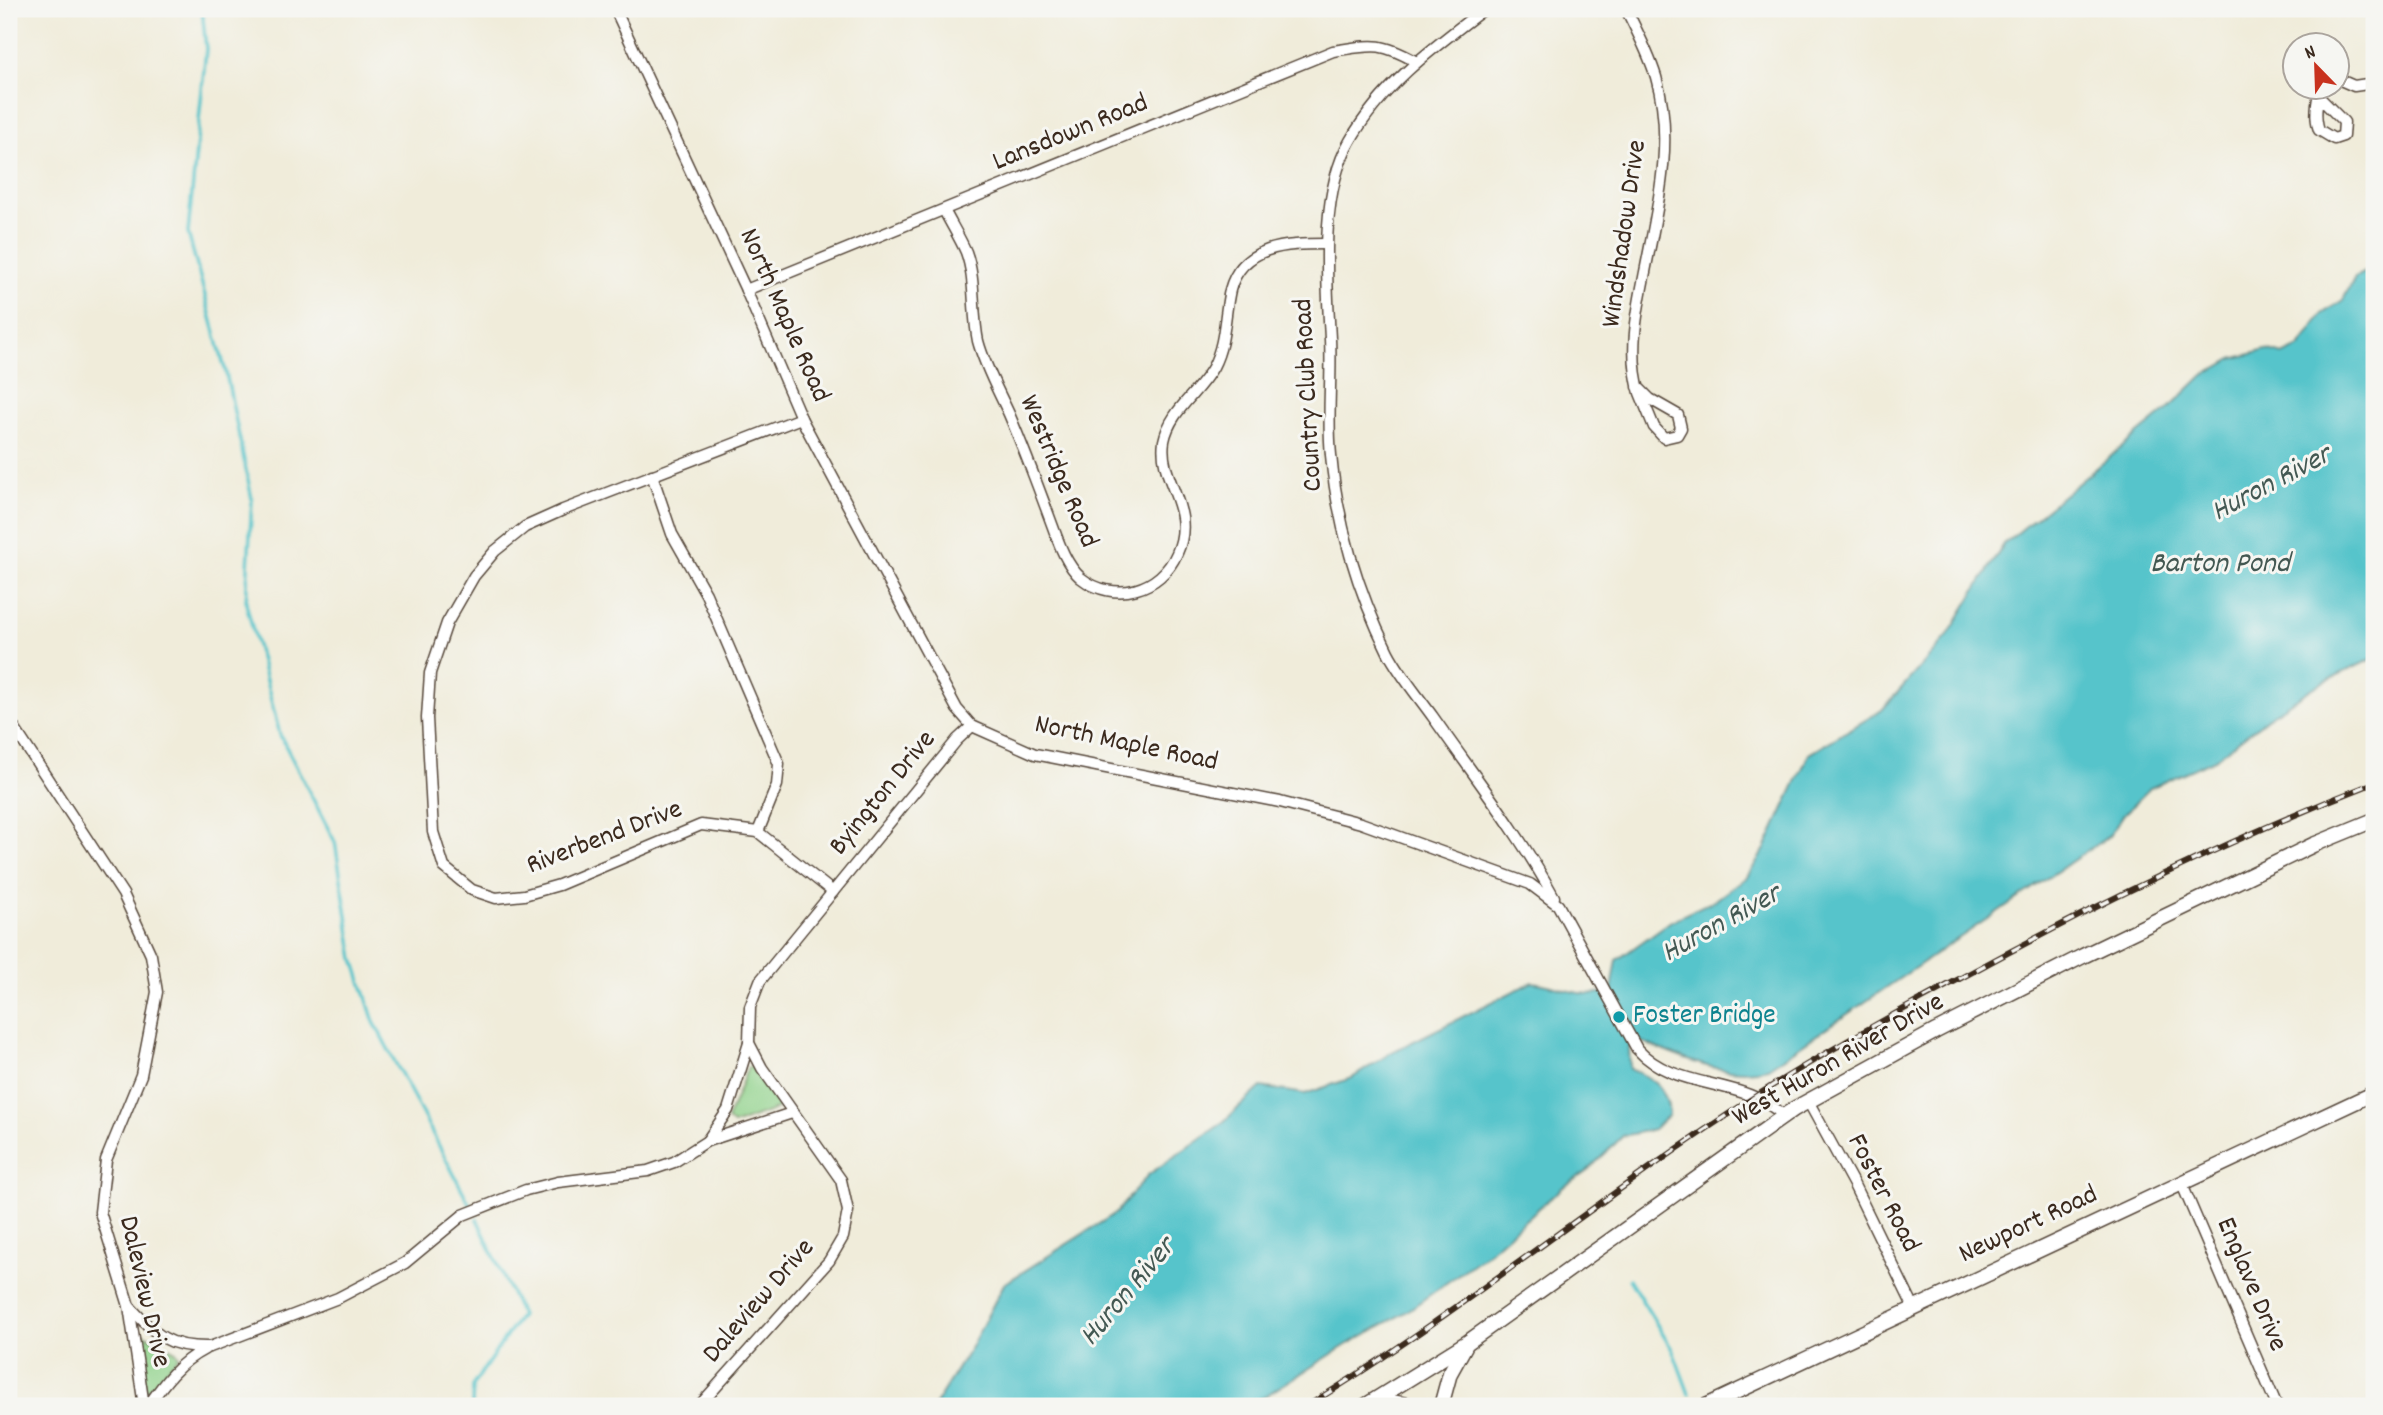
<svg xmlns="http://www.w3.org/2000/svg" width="2383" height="1415" viewBox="0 0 2383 1415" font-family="Dekko,sans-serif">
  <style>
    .green { fill: #8ed189; stroke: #647e54; stroke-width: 2 }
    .water { fill: #56c4cb; stroke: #487774; stroke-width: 2 }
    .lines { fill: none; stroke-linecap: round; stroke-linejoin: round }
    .stream { stroke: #56c4cb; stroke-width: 3.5 }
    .minor-casing { stroke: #56473a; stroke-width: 13 }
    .tertiary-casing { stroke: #56473a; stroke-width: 17 }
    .minor { stroke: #fff; stroke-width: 10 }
    .tertiary { stroke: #fff; stroke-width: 14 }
    .rail-casing { stroke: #3b2a1e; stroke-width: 6 }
    .rail { stroke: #f6f6f2; stroke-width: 3.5; stroke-dasharray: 10; stroke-linecap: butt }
    .culture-dot { fill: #0f9aa8; stroke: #f6f6f2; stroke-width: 2.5 }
    .labels { text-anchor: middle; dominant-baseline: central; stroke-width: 6; stroke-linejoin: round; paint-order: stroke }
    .street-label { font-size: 28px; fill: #3b2a1e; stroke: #f6f6f2 }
    .culture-label { font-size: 28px; fill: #0d838f; stroke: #f6f6f2; text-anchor: start }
    .water-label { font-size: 30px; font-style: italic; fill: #435852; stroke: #f6f6f2 }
  </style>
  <rect width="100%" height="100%" fill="#f6f6f2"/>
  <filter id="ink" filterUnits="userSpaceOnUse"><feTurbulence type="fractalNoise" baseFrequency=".0143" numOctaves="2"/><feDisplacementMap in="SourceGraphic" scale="14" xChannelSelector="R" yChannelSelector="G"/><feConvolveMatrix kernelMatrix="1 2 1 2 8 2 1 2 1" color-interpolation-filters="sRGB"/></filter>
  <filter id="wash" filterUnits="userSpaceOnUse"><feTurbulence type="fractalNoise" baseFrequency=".00686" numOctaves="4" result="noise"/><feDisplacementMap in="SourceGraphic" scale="28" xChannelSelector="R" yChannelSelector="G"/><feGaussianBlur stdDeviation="1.57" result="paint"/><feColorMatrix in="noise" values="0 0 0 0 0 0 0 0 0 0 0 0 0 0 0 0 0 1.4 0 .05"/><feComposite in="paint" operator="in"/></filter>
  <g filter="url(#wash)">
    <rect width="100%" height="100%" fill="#f0ecda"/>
    <g class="green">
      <path d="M748,1067H753L779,1108L733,1125L727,1120Z"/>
      <path d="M142,1333L176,1351L179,1356L146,1393L139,1336Z"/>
    </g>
    <path class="water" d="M2374,267V658L2321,683L2271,715L2215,759L2150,788L2124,814L2109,836L1768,1068C1724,1079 1679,1057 1640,1041L1629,1047L1630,1069C1655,1079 1667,1087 1669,1115L1654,1129L1623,1136L1586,1172L1562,1188L1485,1255L1406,1312L1348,1344L1249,1406H934L971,1347L1004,1284L1116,1213L1148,1175L1221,1124L1261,1087L1305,1094L1352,1078L1392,1052L1532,982C1559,985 1585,1002 1612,989L1617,960L1671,921L1717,899L1747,877L1765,849L1809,754L1882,710L1947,637L2004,544L2166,411L2201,377L2232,359L2266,350L2283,355L2300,347L2322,314L2343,300L2355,277Z"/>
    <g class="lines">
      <g class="stream">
        <path d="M202,9L206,49L188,233L226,373L252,499L246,603L280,735L335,842L354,959L374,1022L469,1203"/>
        <path d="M1629,1279L1673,1351L1689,1394"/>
        <path d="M472,1406L473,1385L521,1315L477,1219"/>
      </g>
    </g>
  </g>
  <g filter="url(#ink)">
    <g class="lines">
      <g class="minor-casing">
        <g id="minor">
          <path d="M615,9L746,290L801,418L957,709L972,726L1035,754L1280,802L1361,823L1530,884L1558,905L1637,1049C1676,1092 1742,1076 1784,1116"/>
          <path d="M1484,9C1434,47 1382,85 1350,141C1319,194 1327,280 1330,339C1332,377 1327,417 1331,455C1337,522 1358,592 1388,652C1400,675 1418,696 1433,717C1475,777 1519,833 1554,897"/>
          <path d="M1626,9C1637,31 1649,54 1656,77C1675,141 1657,209 1645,272C1637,312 1628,353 1640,393L1654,427L1664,438L1677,435L1681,428L1678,415L1650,399L1638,387"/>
          <path d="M2338,79L2354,86L2374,83"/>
          <path d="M2318,96L2344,122L2343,136L2334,139L2319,130C2314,116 2317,102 2320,88"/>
          <path d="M944,210C951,224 960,238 966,252C976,279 972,313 978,341C985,367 998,390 1009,414C1025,451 1039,489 1053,527C1059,544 1067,566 1081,578C1114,604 1161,591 1177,553C1197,508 1158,481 1164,441C1170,410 1199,393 1213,367C1226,342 1224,316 1230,290C1242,245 1287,244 1325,244"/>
          <path d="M746,290L1333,51C1373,45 1379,41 1415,61"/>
          <path d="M801,418L563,510L525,527L495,551L474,576L447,623L430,673L427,718L433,832L444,867L472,890L496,898L524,895L559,885L701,825L758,832L833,892"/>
          <path d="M652,475L672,534L706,594L779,764L777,785L758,832"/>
          <path d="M9,720L123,894L151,955L157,992L141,1075L106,1160L100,1212L129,1306L144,1406"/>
          <path d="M1808,1101L1854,1185L1914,1308"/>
          <path d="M707,1141L728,1110L749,1043"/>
          <path d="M2181,1182L2277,1406"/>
          <path d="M129,1306C156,1335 168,1348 210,1347L338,1298L405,1263L463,1215L526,1190L558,1182L648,1171L674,1162L707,1141L792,1113"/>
          <path d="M148,1406C164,1383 178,1363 205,1349"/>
          <path d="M699,1406L829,1261L843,1237L848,1211L841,1180L762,1068L749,1043L750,1007L760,981L957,740L972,726"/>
        </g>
      </g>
      <g class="tertiary-casing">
        <g id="tertiary">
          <path d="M1373,1405L1391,1402L1413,1406"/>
          <path d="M1365,1406L1468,1342L1794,1109L1936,1031L2083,956L2313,845L2374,820"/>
          <path d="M1441,1406L1450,1373L1465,1346"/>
          <path d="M1706,1406L2374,1093"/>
        </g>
      </g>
      <use href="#minor" class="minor"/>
      <use href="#tertiary" class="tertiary"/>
      <g class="rail-casing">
        <path id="rail" d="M1307,1406C1461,1312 1601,1196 1753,1098C1824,1052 1899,1011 1974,971C2103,901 2237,836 2374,783"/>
      </g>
      <use href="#rail" class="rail"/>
    </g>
  </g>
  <circle class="culture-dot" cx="1619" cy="1017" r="7"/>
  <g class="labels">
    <g class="street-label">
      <text transform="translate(1071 134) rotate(-22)">Lansdown Road</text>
      <text transform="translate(1626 234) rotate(-82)">Windshadow Drive</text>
      <text transform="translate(783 316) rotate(66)">North Maple Road</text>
      <text transform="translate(1310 395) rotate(-93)">Country Club Road</text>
      <text transform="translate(1057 472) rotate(67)">Westridge Road</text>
      <text transform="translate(1126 745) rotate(12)">North Maple Road</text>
      <text transform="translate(884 794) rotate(-51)">Byington Drive</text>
      <text transform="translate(605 839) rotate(-21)">Riverbend Drive</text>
      <text transform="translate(1839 1061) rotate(-30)">West Huron River Drive</text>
      <text transform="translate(1882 1194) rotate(63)">Foster Road</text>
      <text transform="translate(2029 1226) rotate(-25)">Newport Road</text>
      <text transform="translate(2250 1285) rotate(67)">Englave Drive</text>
      <text transform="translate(143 1292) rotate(77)">Daleview Drive</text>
      <text transform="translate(760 1302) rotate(-49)">Daleview Drive</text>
    </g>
    <g class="culture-label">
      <text x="1633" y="1017">Foster Bridge</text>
    </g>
    <g class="water-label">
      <text transform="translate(2272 485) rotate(-28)">Huron River</text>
      <text x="2220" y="565">Barton Pond</text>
      <text transform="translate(1722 925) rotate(-29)">Huron River</text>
      <text transform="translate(1129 1293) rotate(-50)">Huron River</text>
    </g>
  </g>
  <rect width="2383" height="1415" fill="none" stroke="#f6f6f2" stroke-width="35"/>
  <g transform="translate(2316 66) rotate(337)"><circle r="33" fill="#f6f6f2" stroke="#aba49d" stroke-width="2"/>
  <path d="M0-5L12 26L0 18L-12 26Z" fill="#c8321e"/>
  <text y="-10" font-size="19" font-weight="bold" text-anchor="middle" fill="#3b2a1e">N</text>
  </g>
</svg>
